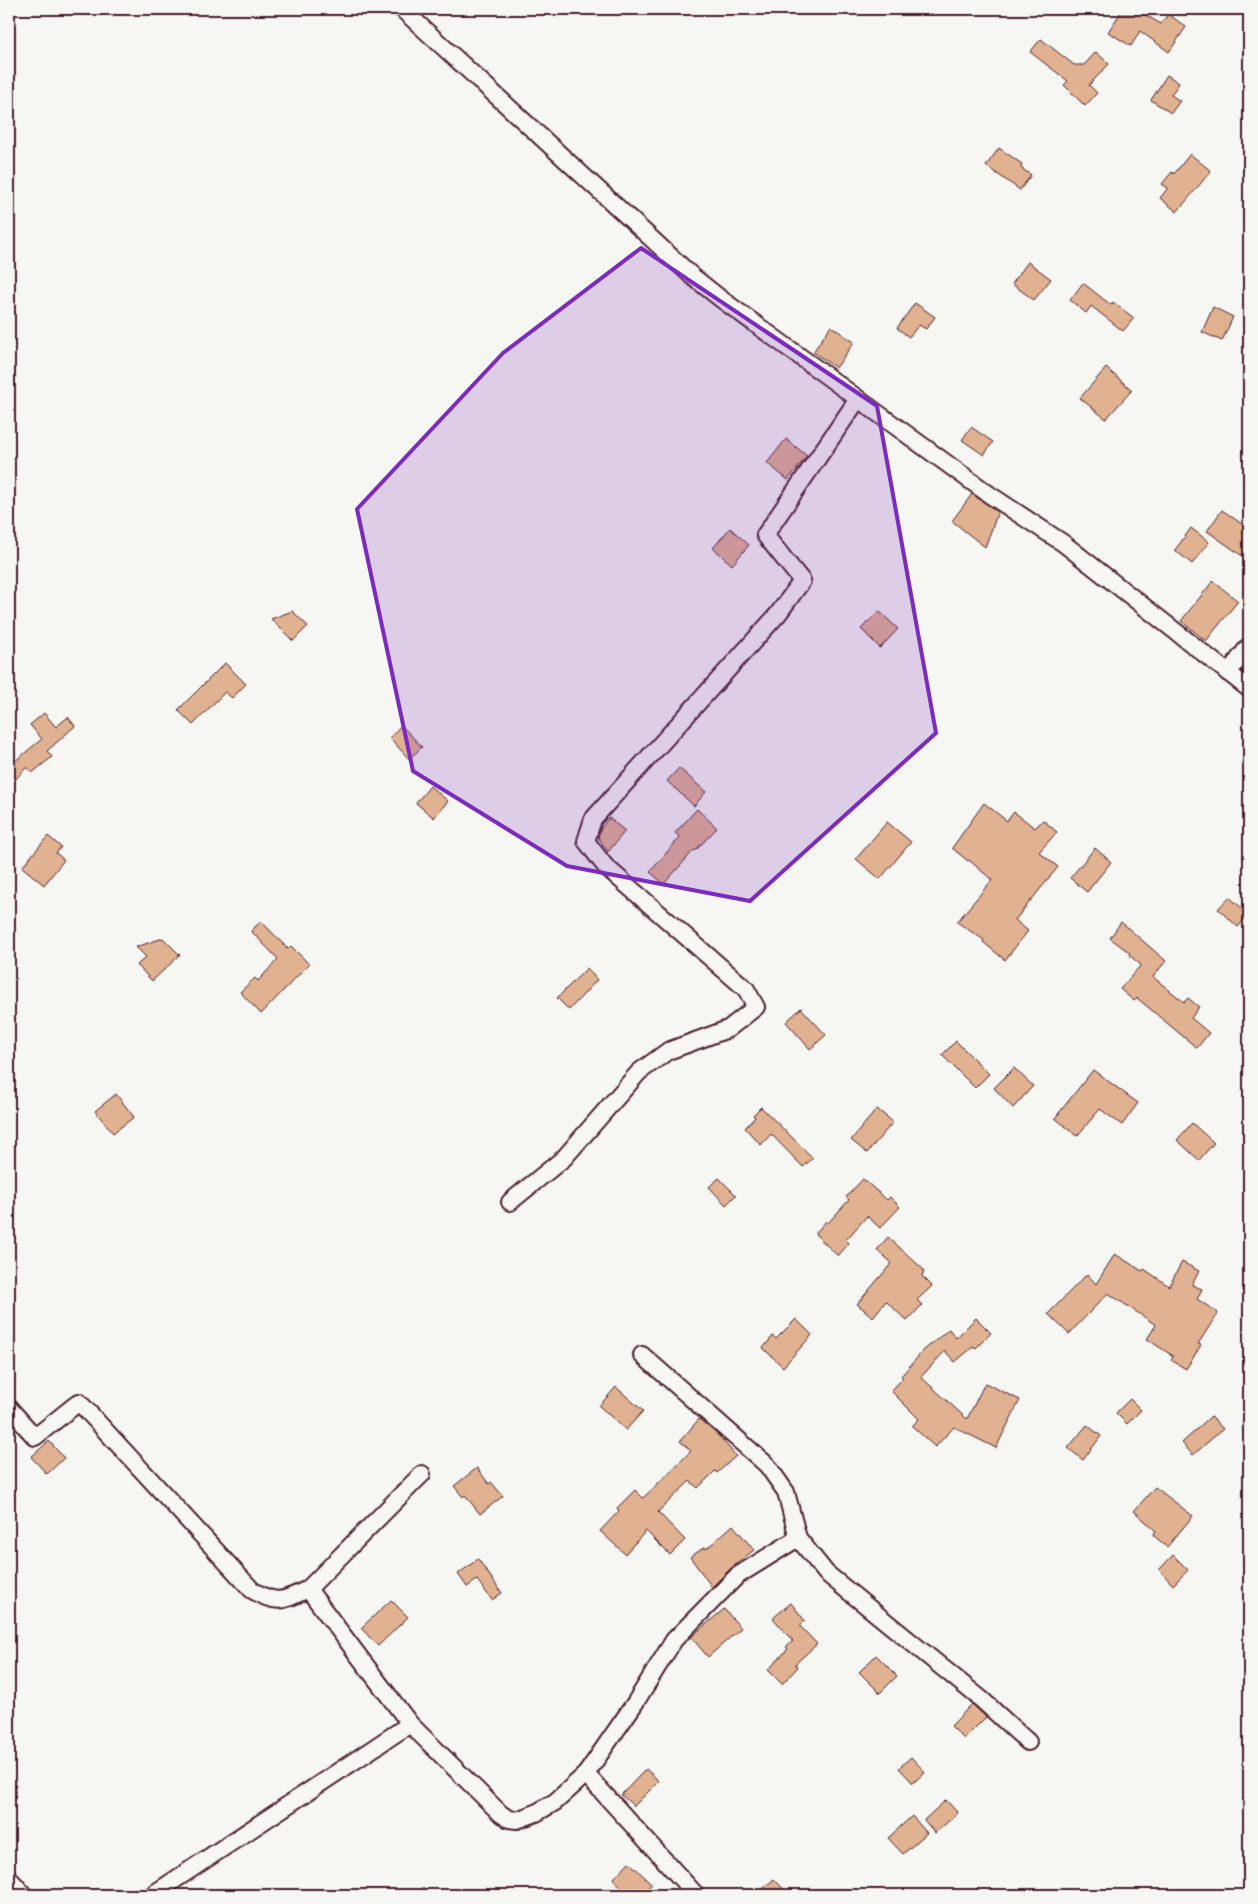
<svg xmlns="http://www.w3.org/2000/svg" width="1258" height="1904" viewBox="0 0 1258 1904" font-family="'Shantell Sans',sans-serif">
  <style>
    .building { fill: #e0b291; stroke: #4a1f2b }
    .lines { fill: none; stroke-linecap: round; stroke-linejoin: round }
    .street-casing { stroke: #4a1f2b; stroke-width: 20 }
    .street { stroke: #f6f6f2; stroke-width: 16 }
    .marked { fill: #7b2cbf; fill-opacity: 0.2; stroke: #7b2cbf; stroke-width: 4; stroke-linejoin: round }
  </style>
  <rect width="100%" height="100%" fill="#f6f6f2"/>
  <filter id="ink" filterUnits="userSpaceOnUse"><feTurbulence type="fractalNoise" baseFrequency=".02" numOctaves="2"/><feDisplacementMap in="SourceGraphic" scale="10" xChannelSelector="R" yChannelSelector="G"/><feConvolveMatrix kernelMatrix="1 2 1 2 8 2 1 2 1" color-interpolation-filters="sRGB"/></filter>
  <g filter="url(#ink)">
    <g class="building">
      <path d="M1123,9H1135L1161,24L1168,14L1186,27L1169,52L1140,31L1131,46L1108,32Z"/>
      <path d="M1041,39L1074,65H1084L1096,52L1109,64L1089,85L1097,93L1085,106L1064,85L1068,81L1030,52Z"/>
      <path d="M1167,75L1179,83L1171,95L1180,101L1171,113L1151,100Z"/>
      <path d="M999,148L1022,164L1021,168L1031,175L1020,190L986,166Z"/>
      <path d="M1190,154L1211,171L1177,212L1160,198L1168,188L1162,184L1172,172L1174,174Z"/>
      <path d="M1028,262L1051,279L1034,300L1012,284Z"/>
      <path d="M1083,283L1111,305L1113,302L1134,318L1123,331L1091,306L1086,313L1070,300Z"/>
      <path d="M915,303L935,317L926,329L919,325L909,337L897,328Z"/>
      <path d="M1213,307L1233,317L1222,341L1202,332Z"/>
      <path d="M831,326L854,342L836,368L813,352Z"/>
      <path d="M1106,368L1132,390L1106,419L1080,398Z"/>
      <path d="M971,427L993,442L984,455L962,440Z"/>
      <path d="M786,439L807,456L788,480L767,463Z"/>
      <path d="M972,494L998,512L985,547L952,521Z"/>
      <path d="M1222,510L1249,529V550L1244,557L1207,531Z"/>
      <path d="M730,528L749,545L732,565L713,548Z"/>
      <path d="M1191,528L1209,542L1192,564L1175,550Z"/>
      <path d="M1213,581L1238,601L1206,641L1181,621Z"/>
      <path d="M292,611L308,626L293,641L271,619Z"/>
      <path d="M879,611L898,629L880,648L861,629Z"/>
      <path d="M225,663L246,684L232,698L225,692L193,725L178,710Z"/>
      <path d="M44,713L56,727L68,717L75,726L47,751L52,757L32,773L27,767L9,786V766L42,739L30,725Z"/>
      <path d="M401,725L422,747L409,759L390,738Z"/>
      <path d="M679,768L706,792L694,806L667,781Z"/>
      <path d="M430,786L448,801L434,818L416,803Z"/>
      <path d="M984,803L1007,821L1014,812L1035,828L1043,820L1057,832L1039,852L1058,867L1015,920L1028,931L1005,960L983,942L984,940L957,922L992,880L969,860L968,861L952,848Z"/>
      <path d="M697,809L717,828L695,851L694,850L664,884L650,872L680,837L675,833Z"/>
      <path d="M609,818L625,831L608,852L598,837L601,828Z"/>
      <path d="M887,822L911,842L880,879L856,859Z"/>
      <path d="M48,836L61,847L56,853L64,860L44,885L22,867Z"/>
      <path d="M1095,848L1111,862L1087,892L1070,878Z"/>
      <path d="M1229,897L1249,914L1238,927L1218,909Z"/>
      <path d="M261,921L288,949L291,946L309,964L261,1014L240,992L255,978L258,981L278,959L251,931Z"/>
      <path d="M1121,922L1166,961L1153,977L1184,1002L1188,998L1199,1007L1191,1018L1209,1033L1197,1048L1137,998L1134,1001L1120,989L1141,965L1129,955L1130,953L1110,938Z"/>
      <path d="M163,938L180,955L152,981L137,965L146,957L136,947Z"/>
      <path d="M587,968L597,980L569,1010L557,998Z"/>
      <path d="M801,1008L826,1035L810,1049L786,1022Z"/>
      <path d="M956,1041L989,1074L975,1088L942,1055Z"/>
      <path d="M1014,1068L1033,1086L1013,1108L994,1088Z"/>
      <path d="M1093,1070L1138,1103L1122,1125L1100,1109L1077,1136L1055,1118Z"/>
      <path d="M116,1094L134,1117L113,1133L95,1111Z"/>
      <path d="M761,1107L813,1158L803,1167L771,1134L761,1145L745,1128L755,1117L753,1115Z"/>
      <path d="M877,1109L893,1122L867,1153L851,1140Z"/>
      <path d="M1192,1123L1214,1143L1199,1160L1177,1140Z"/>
      <path d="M719,1178L736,1195L726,1205L709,1187Z"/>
      <path d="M863,1179L887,1200L890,1197L900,1207L880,1228L867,1216L846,1240L849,1243L838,1256L815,1234L826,1221L828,1223L849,1200L846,1197Z"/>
      <path d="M888,1237L924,1270L922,1276L932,1286L917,1300L922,1305L907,1321L886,1301L873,1317L857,1304L892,1263L877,1250Z"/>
      <path d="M1115,1254L1142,1271L1144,1269L1169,1286L1182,1262L1199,1271L1192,1285L1202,1289L1197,1299L1218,1313L1198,1344L1201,1345L1186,1369L1171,1360L1173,1356L1147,1339L1156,1325L1108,1293L1069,1334L1048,1314L1087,1274L1096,1284Z"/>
      <path d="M976,1318L991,1333L975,1349L973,1347L955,1362L945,1351L921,1377L967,1419L985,1383L1020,1400L996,1448L954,1427L935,1447L912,1426L919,1419L891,1391L903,1378L901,1376L923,1351L949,1329L956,1338Z"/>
      <path d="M796,1319L812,1335L783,1367L763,1348L773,1336L776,1339Z"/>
      <path d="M616,1387L643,1411L626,1430L599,1406Z"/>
      <path d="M1130,1399L1141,1410L1127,1424L1116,1413Z"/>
      <path d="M1211,1416L1223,1429L1193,1455L1182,1443Z"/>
      <path d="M699,1419L718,1435L736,1456L717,1473L715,1471L698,1488L690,1481L658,1512L685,1540L670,1555L646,1531L625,1554L600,1531L619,1511L617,1508L635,1490L643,1498L691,1451L680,1441Z"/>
      <path d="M1087,1425L1101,1436L1083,1460L1068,1448Z"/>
      <path d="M49,1441L64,1458L47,1474L31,1457Z"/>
      <path d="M477,1468L489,1484L491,1482L503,1496L480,1514L465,1495L463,1497L454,1486Z"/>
      <path d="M1155,1487L1193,1516L1167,1547L1153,1535L1156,1531L1134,1511Z"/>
      <path d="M733,1525L754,1550L730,1569L712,1587L690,1557L705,1547L706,1549Z"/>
      <path d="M1173,1555L1188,1570L1173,1585L1159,1570Z"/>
      <path d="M478,1559L502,1593L492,1600L477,1580L467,1587L458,1574Z"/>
      <path d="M391,1600L408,1617L378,1646L361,1628Z"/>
      <path d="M791,1603L805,1621L800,1626L817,1644L795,1664L798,1667L782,1684L768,1670L788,1649L786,1647L793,1641L773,1618Z"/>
      <path d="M724,1609L741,1628L708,1657L691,1637Z"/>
      <path d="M876,1655L897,1676L880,1693L859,1672Z"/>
      <path d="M972,1704L986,1717L964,1739L951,1726Z"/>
      <path d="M911,1757L925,1772L913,1783L899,1768Z"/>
      <path d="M646,1769L659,1781L634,1806L621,1795Z"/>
      <path d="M946,1800L958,1813L935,1833L924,1820Z"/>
      <path d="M912,1816L927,1833L903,1854L888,1838Z"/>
      <path d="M629,1862L652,1884L641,1895H630L613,1879Z"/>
      <path d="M774,1879L789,1895H756Z"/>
    </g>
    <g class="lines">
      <g class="street-casing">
        <g id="street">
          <path d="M402,9L692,276L721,299L990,495L1063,543L1249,689"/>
          <path d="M1228,673L1249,646"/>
          <path d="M510,1202L564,1158L639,1072L668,1051L728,1029L756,1007L746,989L605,866L586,841L593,819L778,614L802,581L765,535L858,399"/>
          <path d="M642,1355L767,1465L786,1492L798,1538L826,1573L981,1699L1028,1742"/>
          <path d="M9,1408L35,1437L79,1402L252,1590C277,1605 283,1601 308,1589L422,1474"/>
          <path d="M308,1589L410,1724L501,1814L509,1819L517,1820L536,1813L555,1802L586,1774L635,1703L674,1640L737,1576L798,1538"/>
          <path d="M586,1774L696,1895"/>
          <path d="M9,1878L24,1895"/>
          <path d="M152,1895L410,1724"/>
        </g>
      </g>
      <use href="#street" class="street"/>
    </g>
  </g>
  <path class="marked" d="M641,248L877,406L936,733L750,901L567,866L413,771L357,509L503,353Z"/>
  <rect width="1258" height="1904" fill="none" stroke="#f6f6f2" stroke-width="30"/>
  <rect x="15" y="15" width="1228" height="1874" fill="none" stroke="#4a1f2b" stroke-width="2" filter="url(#ink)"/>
</svg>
